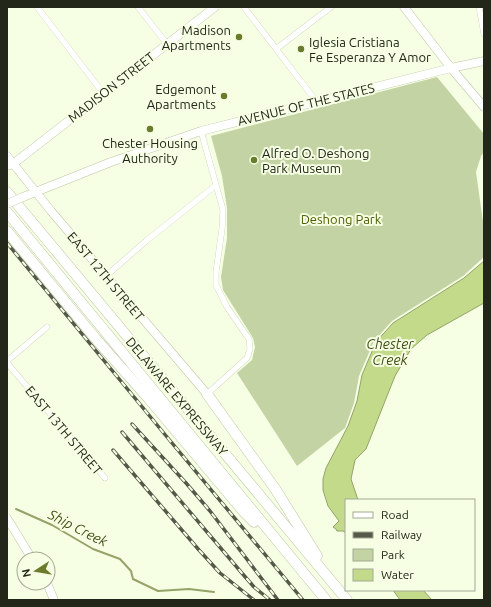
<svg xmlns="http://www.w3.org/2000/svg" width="491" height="607" viewBox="0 0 491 607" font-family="Ubuntu,sans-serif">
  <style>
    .green { fill: #c4d3a4 }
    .water { fill: #c4da8b; stroke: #94a469 }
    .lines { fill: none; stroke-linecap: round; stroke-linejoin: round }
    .stream { stroke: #94a469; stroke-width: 2 }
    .street-casing { stroke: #bdc7a6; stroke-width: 6 }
    .secondary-casing { stroke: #bdc7a6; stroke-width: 9 }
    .primary-casing { stroke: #bdc7a6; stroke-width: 9 }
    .highway-casing { stroke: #bdc7a6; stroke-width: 11 }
    .street { stroke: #fff; stroke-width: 5.5 }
    .secondary { stroke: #fff; stroke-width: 8 }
    .primary { stroke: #fff; stroke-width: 8 }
    .highway { stroke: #fff; stroke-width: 10 }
    .rail-casing { stroke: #545949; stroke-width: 3.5 }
    .rail { stroke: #f6ffe3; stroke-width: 2; stroke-dasharray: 6; stroke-linecap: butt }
    .primary-bridge-casing { stroke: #bdc7a6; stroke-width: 9; stroke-linecap: butt }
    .primary-bridge { stroke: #fff; stroke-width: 8 }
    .poi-dot { fill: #687c2c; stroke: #f6ffe3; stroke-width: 1.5 }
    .labels { text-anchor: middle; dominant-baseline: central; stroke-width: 4; stroke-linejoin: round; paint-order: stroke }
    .poi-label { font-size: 13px; fill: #23271a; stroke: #f6ffe3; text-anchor: end }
    .street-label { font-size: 13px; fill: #23271a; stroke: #f6ffe3 }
    .park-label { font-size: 13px; fill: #4e6005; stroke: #f6ffe3 }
    .water-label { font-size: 14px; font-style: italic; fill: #445119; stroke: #f6ffe3 }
  </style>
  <rect width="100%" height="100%" fill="#f6ffe3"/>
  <path class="green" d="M437,77L484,134V152L481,156L476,172L484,229V257L463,276L392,321L374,341L359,376L354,403L345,428L297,466L237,373L252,360L255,347L253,338L223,290L221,277L227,238V208L222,176L211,136Z"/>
  <g class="water">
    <path d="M484,261V303L427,335L411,349L395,376L366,449L355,460L351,479L358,500H346V533L343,531H337L336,529L333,527L339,521L328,506L323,490V479L326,468L348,426L357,401L362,375L376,342L393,323L464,278Z"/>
    <path d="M393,590H423L432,600H400Z"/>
  </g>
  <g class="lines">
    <path class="stream" d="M16,509L52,525L93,549L120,559L131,571L133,579L158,591L189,589L214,592"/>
    <g class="street-casing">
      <g id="street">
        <path d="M37,7L103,93"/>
        <path d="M138,7L167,44"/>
        <path d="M244,7L316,101"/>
        <path d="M479,7L484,34"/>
        <path d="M276,49L331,7"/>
        <path d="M201,131L223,210L222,229L216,272V285L227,307L249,339L250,349L247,358L207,394"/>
        <path d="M106,276L146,241L215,186"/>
        <path d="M7,361L47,327"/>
        <path d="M7,363L105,478"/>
      </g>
    </g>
    <g class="secondary-casing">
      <g id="secondary">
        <path d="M451,68L484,61"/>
        <path d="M7,156L51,211L207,394"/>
        <path d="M7,166L13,164L215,7"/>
        <path d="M7,518L32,559"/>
        <path d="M47,583L54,600"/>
      </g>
    </g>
    <g class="primary-casing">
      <g id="primary">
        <path d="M404,7L451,68L484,107"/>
        <path d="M23,197L111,162L201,131L451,68"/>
      </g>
    </g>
    <g class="highway-casing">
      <g id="highway">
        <path d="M7,192L347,600"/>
        <path d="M7,212L326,600"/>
        <path d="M7,231L96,339L149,399L244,512L254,522"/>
        <path d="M207,394L276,490L317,556"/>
      </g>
    </g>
    <use href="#street" class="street"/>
    <use href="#secondary" class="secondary"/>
    <use href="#primary" class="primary"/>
    <use href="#highway" class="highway"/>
    <g class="rail-casing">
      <g id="rail">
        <path d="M7,243L167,437L303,600"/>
        <path d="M132,424L186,483L210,511L278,600"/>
        <path d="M122,432L241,572L254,587L270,600"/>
        <path d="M113,450L199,550L220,573L254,600"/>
      </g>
    </g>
    <use href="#rail" class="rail"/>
    <g class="primary-bridge-casing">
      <path id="primary-bridge" d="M7,204L23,197"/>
    </g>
    <use href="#primary-bridge" class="primary-bridge"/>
  </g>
  <g class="poi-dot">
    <circle cx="239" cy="37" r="4"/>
    <circle cx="301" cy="49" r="4"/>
    <circle cx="224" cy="96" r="4"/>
    <circle cx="150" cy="129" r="4"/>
    <circle cx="254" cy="160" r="4"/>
  </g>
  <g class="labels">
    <g class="poi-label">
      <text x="231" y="30">Madison<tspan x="231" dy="15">Apartments</tspan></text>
      <text x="309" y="42" text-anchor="start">Iglesia Cristiana<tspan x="309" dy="15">Fe Esperanza Y Amor</tspan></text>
      <text x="216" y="89">Edgemont<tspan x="216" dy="15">Apartments</tspan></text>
      <text x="150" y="143" text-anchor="middle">Chester Housing<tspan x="150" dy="15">Authority</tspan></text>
      <text x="262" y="153" text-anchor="start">Alfred O. Deshong<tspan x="262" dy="15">Park Museum</tspan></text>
    </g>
    <g class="street-label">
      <text transform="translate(111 87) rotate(-38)">MADISON STREET</text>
      <text transform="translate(306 104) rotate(-14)">AVENUE OF THE STATES</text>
      <text transform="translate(106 276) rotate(50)">EAST 12TH STREET</text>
      <text transform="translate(177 396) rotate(50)">DELAWARE EXPRESSWAY</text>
      <text transform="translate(64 430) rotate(50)">EAST 13TH STREET</text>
    </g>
    <g class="park-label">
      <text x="341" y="219">Deshong Park</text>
    </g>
    <g class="water-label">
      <text x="390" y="344">Chester<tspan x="390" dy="16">Creek</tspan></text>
      <text transform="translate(78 528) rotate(27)">Ship Creek</text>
    </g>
  </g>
  <rect width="491" height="607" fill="none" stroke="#23271a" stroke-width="16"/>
  <rect x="345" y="499" width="130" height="92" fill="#f6ffe3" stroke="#a2a993"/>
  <rect x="353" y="512" width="20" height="6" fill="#ffffff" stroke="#a2a993"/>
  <text x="381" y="519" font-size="12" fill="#23271a">Road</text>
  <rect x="353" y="532" width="20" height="6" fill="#545949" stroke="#a2a993"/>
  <text x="381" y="539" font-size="12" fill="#23271a">Railway</text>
  <rect x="353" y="549" width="20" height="12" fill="#c4d3a4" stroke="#a2a993"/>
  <text x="381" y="559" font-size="12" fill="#23271a">Park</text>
  <rect x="353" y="569" width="20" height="12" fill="#c4da8b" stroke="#a2a993"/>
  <text x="381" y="579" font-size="12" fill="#23271a">Water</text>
  <g transform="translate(36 571) rotate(258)"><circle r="19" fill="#f6ffe3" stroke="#a2a993"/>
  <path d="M0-3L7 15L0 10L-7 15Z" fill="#687c2c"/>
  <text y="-6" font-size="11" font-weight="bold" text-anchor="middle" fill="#23271a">N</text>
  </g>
</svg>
